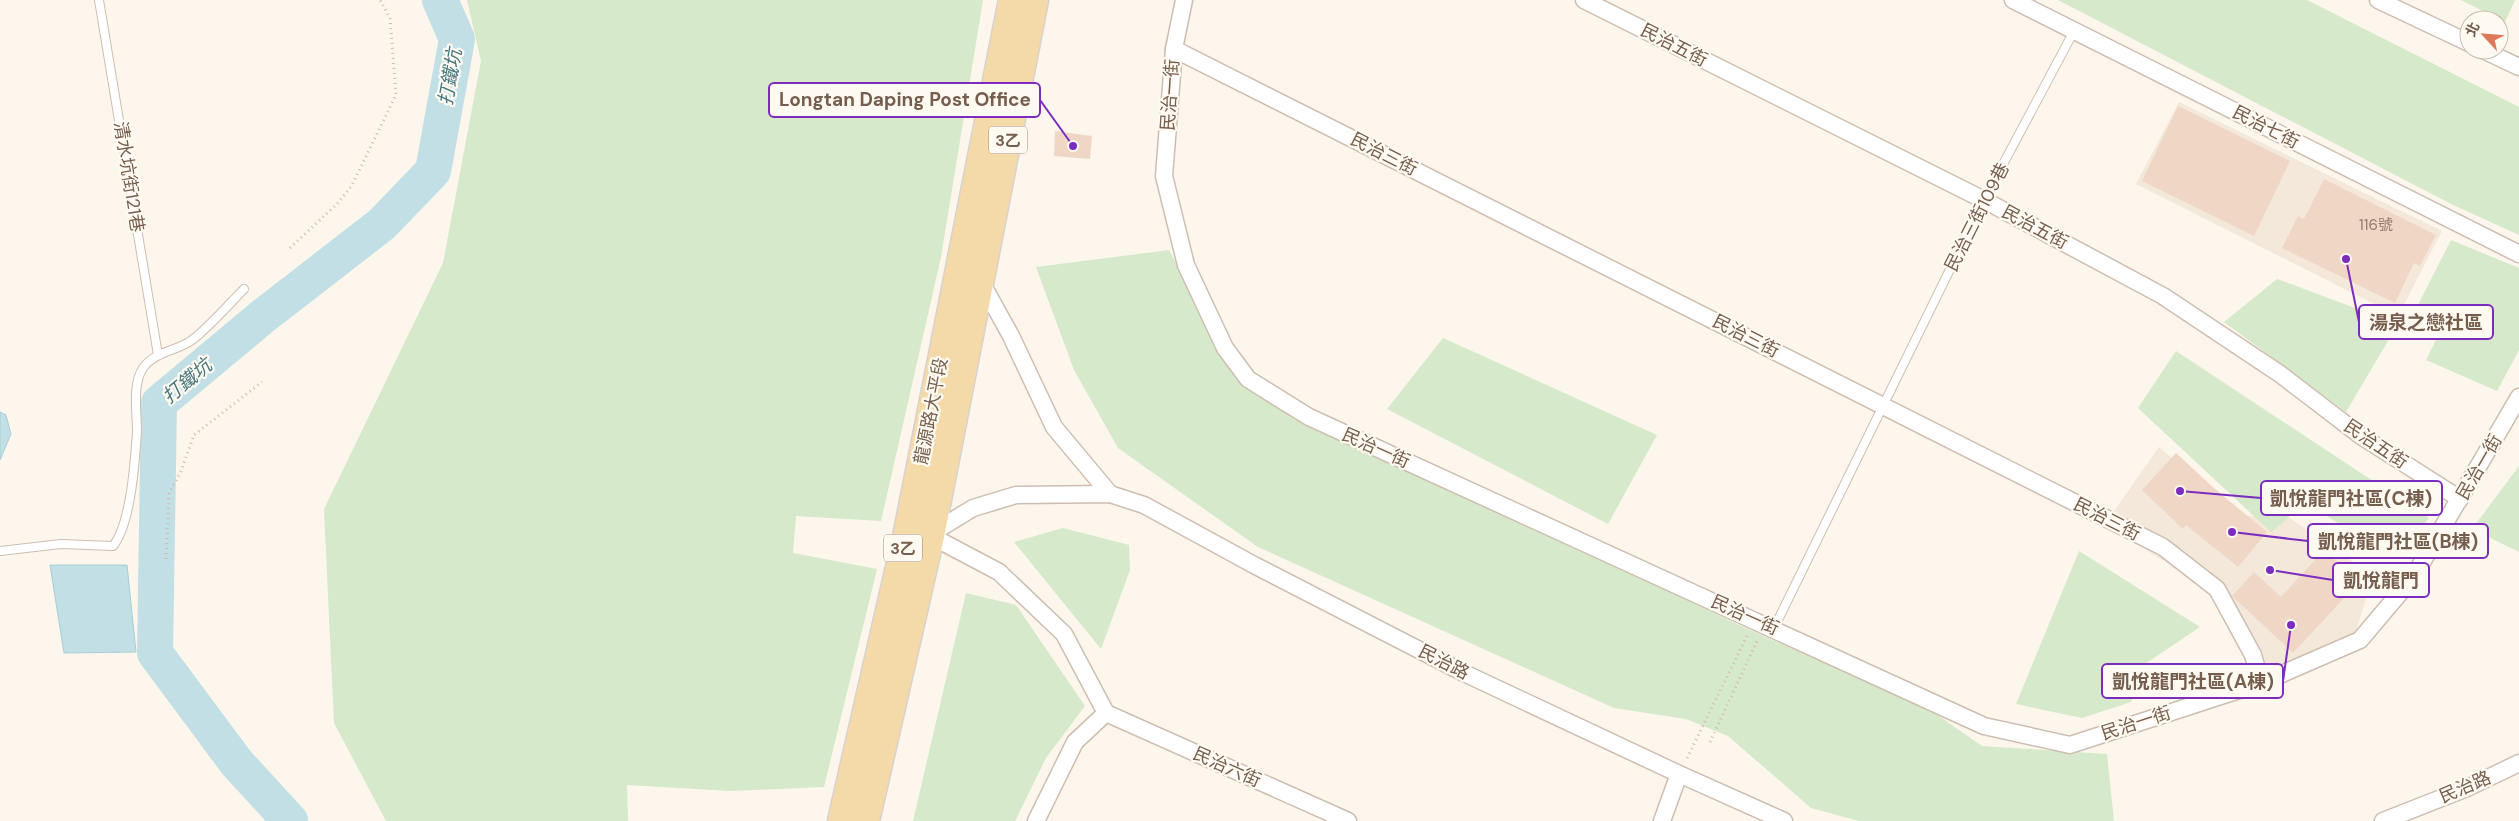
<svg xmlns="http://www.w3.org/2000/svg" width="2519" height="821" viewBox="0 0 2519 821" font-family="'DM Sans','Noto Sans TC',sans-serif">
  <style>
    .residential { fill: #f3e8da }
    .green { fill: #d6e9ca }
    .water { fill: #c1dfe5; stroke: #a7ced6 }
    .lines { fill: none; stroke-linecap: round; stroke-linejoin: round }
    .river { stroke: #c1dfe5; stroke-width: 36 }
    .building { fill: #f0d7c5 }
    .service-casing { stroke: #cebeb1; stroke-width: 10 }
    .minor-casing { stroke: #cebeb1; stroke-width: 19 }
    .primary-casing { stroke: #d9d2ce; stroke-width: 29 }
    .path { stroke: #d5baa7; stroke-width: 3; stroke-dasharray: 1 4; stroke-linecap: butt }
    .service { stroke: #fff; stroke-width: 8 }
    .minor { stroke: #fff; stroke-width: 16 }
    .primary { stroke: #f5daa9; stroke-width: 26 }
    .labels { text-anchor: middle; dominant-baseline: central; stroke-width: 4.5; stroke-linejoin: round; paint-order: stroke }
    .number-label { font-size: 15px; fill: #947c6c }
    .shield { fill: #fefaf2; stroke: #9f8d80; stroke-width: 1 }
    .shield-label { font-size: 16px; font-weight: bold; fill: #765e4f }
    .street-label { font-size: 18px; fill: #765e4f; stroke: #fefaf2 }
    .water-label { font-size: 19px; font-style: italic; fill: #477781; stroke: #fefaf2 }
    .leader { fill: none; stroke: #7b2cbf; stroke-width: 2 }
    .callout-dot { fill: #7b2cbf; stroke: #fefaf2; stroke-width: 2 }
    .callout { fill: #fefaf2; stroke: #7b2cbf; stroke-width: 2 }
    .callout-label { font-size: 19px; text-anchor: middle; font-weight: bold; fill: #765e4f }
  </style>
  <rect width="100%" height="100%" fill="#fcf6ec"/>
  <g class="residential">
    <path d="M2179,102L2442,231L2398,316L2136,184Z"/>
    <path d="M2159,447L2239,516H2287L2373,576L2353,641L2259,689L2245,647L2214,597L2167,563L2105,524Z"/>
  </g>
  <g class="green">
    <path d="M467,0H983L941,257L881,521L796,516L793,553L877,569L824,787L730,791L627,785L628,821H386L334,723L324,509L443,263L481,61Z"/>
    <path d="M2058,0H2307L2519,107V235L2451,204Z"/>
    <path d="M2461,0H2515L2505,22Z"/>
    <path d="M2451,240L2519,268V350L2497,391L2426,360L2443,326L2417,307Z"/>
    <path d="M1169,250L1233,368L1446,484L1739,625L1933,712L1982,746L2107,754L2114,821H1859L1811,808L1728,736L1686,719L1614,708L1258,547L1118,448L1074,370L1036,267Z"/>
    <path d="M2277,279L2398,324L2346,412L2224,322Z"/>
    <path d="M1443,338L1657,435L1608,524L1387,409Z"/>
    <path d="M2176,351L2429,518L2395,559L2306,503L2271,532L2138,408Z"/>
    <path d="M2519,466V552L2472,529Z"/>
    <path d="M1063,528L1129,545L1130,570L1101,649L1014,542Z"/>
    <path d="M2079,551L2200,627L2142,666L2131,702L2082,718L2016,704Z"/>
    <path d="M966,593L1016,605L1085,706L1046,758L1015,821H913Z"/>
  </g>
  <g class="water">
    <path d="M0,412L6,415L11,434L0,460Z"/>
    <path d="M50,565H127L136,652L64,653Z"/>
  </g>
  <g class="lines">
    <path class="river" d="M290,821L236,762L155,653L159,403L262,317L382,224L433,171L457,39L440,0"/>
  </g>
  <g class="building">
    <path d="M2178,106L2290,161L2254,236L2142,181Z"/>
    <path d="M1055,131L1092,136L1090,159L1054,156Z"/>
    <path d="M2324,179L2436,235L2420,266L2414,263L2395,303L2282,248L2298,216L2304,219Z"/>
    <path d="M2176,453L2215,489L2267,532L2238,567L2186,525L2183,529L2142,490Z"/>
    <path d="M2324,550L2359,582L2293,653L2232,596L2254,572L2281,597Z"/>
  </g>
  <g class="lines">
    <g class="service-casing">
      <g id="service">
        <path d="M99,0L158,355"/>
        <path d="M0,551L61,544L113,546C131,524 135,461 137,431C137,413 132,384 143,368C154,352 175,351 189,342C203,334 231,302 244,289"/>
        <path d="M1774,628L1984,200L2074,31"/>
      </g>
    </g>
    <g class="minor-casing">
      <g id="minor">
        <path d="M1184,0L1174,49L1164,176L1186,265L1225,348L1248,379L1309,417L1984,726L2070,745L2261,683L2360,640L2414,576L2519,397"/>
        <path d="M1584,0L1984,200L2163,296L2280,374L2361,436L2460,499"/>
        <path d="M2013,0L2519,254"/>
        <path d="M2378,0L2469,43"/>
        <path d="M1174,49L2163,547L2217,589L2253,655L2261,683"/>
        <path d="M2483,50L2519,67"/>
        <path d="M980,280L1011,336L1054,427L1110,494"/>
        <path d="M929,535L973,508L1016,495L1110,494L1144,505L1254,565L1464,673L1679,774L1784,821"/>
        <path d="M931,536L999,572L1064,634L1106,713"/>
        <path d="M1106,713L1348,821"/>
        <path d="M1036,821L1075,742L1106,713"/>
        <path d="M1662,821L1679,774"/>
        <path d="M2383,821L2467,788L2519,763"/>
      </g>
    </g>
    <g class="primary-casing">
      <g id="primary">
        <path d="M841,821L907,532L1012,0"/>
        <path d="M866,821L931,536L1035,0"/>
      </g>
    </g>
    <g class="path">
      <path d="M290,248L339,202L352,185L396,95L390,18L380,0"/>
      <path d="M166,559L169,494L181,471L194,435L262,382"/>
      <path d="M1710,742L1757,641"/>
      <path d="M1687,758L1747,636"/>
    </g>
    <use href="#service" class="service"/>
    <use href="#minor" class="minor"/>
    <use href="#primary" class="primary"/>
  </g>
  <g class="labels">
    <g class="number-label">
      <text x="2376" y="225">116號</text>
    </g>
    <g class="shield">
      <rect x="989" y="126.5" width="38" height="27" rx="4"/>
      <rect x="884" y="534.5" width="38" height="27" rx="4"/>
    </g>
    <g class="shield-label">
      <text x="1008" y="140">3乙</text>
      <text x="903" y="548">3乙</text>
    </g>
    <g class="street-label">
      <text transform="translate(1674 45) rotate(27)">民治五街</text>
      <text transform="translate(1170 95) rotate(-86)">民治一街</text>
      <text transform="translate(2266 127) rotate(27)">民治七街</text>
      <text transform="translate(1384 154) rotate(27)">民治三街</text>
      <text transform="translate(129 177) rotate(81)">清水坑街121巷</text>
      <text transform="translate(1977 217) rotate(-63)">民治三街109巷</text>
      <text transform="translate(2035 227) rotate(28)">民治五街</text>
      <text transform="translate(1746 336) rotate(27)">民治三街</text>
      <text transform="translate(931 411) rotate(-79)">龍源路大平段</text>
      <text transform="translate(2376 444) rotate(34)">民治五街</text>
      <text transform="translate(1376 448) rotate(24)">民治一街</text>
      <text transform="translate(2479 467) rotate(-60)">民治一街</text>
      <text transform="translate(2107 519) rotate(27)">民治三街</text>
      <text transform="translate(1745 615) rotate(24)">民治一街</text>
      <text transform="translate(1444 662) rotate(27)">民治路</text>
      <text transform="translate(2136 723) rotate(-18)">民治一街</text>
      <text transform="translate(1227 767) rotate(24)">民治六街</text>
      <text transform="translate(2465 787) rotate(-23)">民治路</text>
    </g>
    <g class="water-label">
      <text transform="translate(450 77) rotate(-80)">打鐵坑</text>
      <text transform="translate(187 381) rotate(-40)">打鐵坑</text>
    </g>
  </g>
  <path class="leader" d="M1073 146L1040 100M2346 259L2359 322M2180 491L2261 498M2232 532L2308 541M2270 570L2333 580M2291 625L2283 681"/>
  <g class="callout-dot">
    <circle cx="1073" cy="146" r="5"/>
    <circle cx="2346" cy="259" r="5"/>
    <circle cx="2180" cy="491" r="5"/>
    <circle cx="2232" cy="532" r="5"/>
    <circle cx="2270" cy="570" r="5"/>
    <circle cx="2291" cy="625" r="5"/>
  </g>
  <g class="callout">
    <rect x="769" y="83" width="271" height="34" rx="5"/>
    <rect x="2359" y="305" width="134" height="34" rx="5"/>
    <rect x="2261" y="481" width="181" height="34" rx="5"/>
    <rect x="2308" y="524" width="180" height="34" rx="5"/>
    <rect x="2333" y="563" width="96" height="34" rx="5"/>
    <rect x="2102" y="664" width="181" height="34" rx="5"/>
  </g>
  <g class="callout-label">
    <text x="905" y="106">Longtan Daping Post Office</text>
    <text x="2426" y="329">湯泉之戀社區</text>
    <text x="2351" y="505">凱悅龍門社區(C棟)</text>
    <text x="2398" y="548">凱悅龍門社區(B棟)</text>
    <text x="2381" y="587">凱悅龍門</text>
    <text x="2193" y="688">凱悅龍門社區(A棟)</text>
  </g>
  <g transform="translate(2484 35) rotate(296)"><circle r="24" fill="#fefaf2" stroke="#c8bcb1"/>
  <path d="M0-4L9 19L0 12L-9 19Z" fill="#dd7959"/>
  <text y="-8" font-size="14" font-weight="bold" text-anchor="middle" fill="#765e4f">北</text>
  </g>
</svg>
